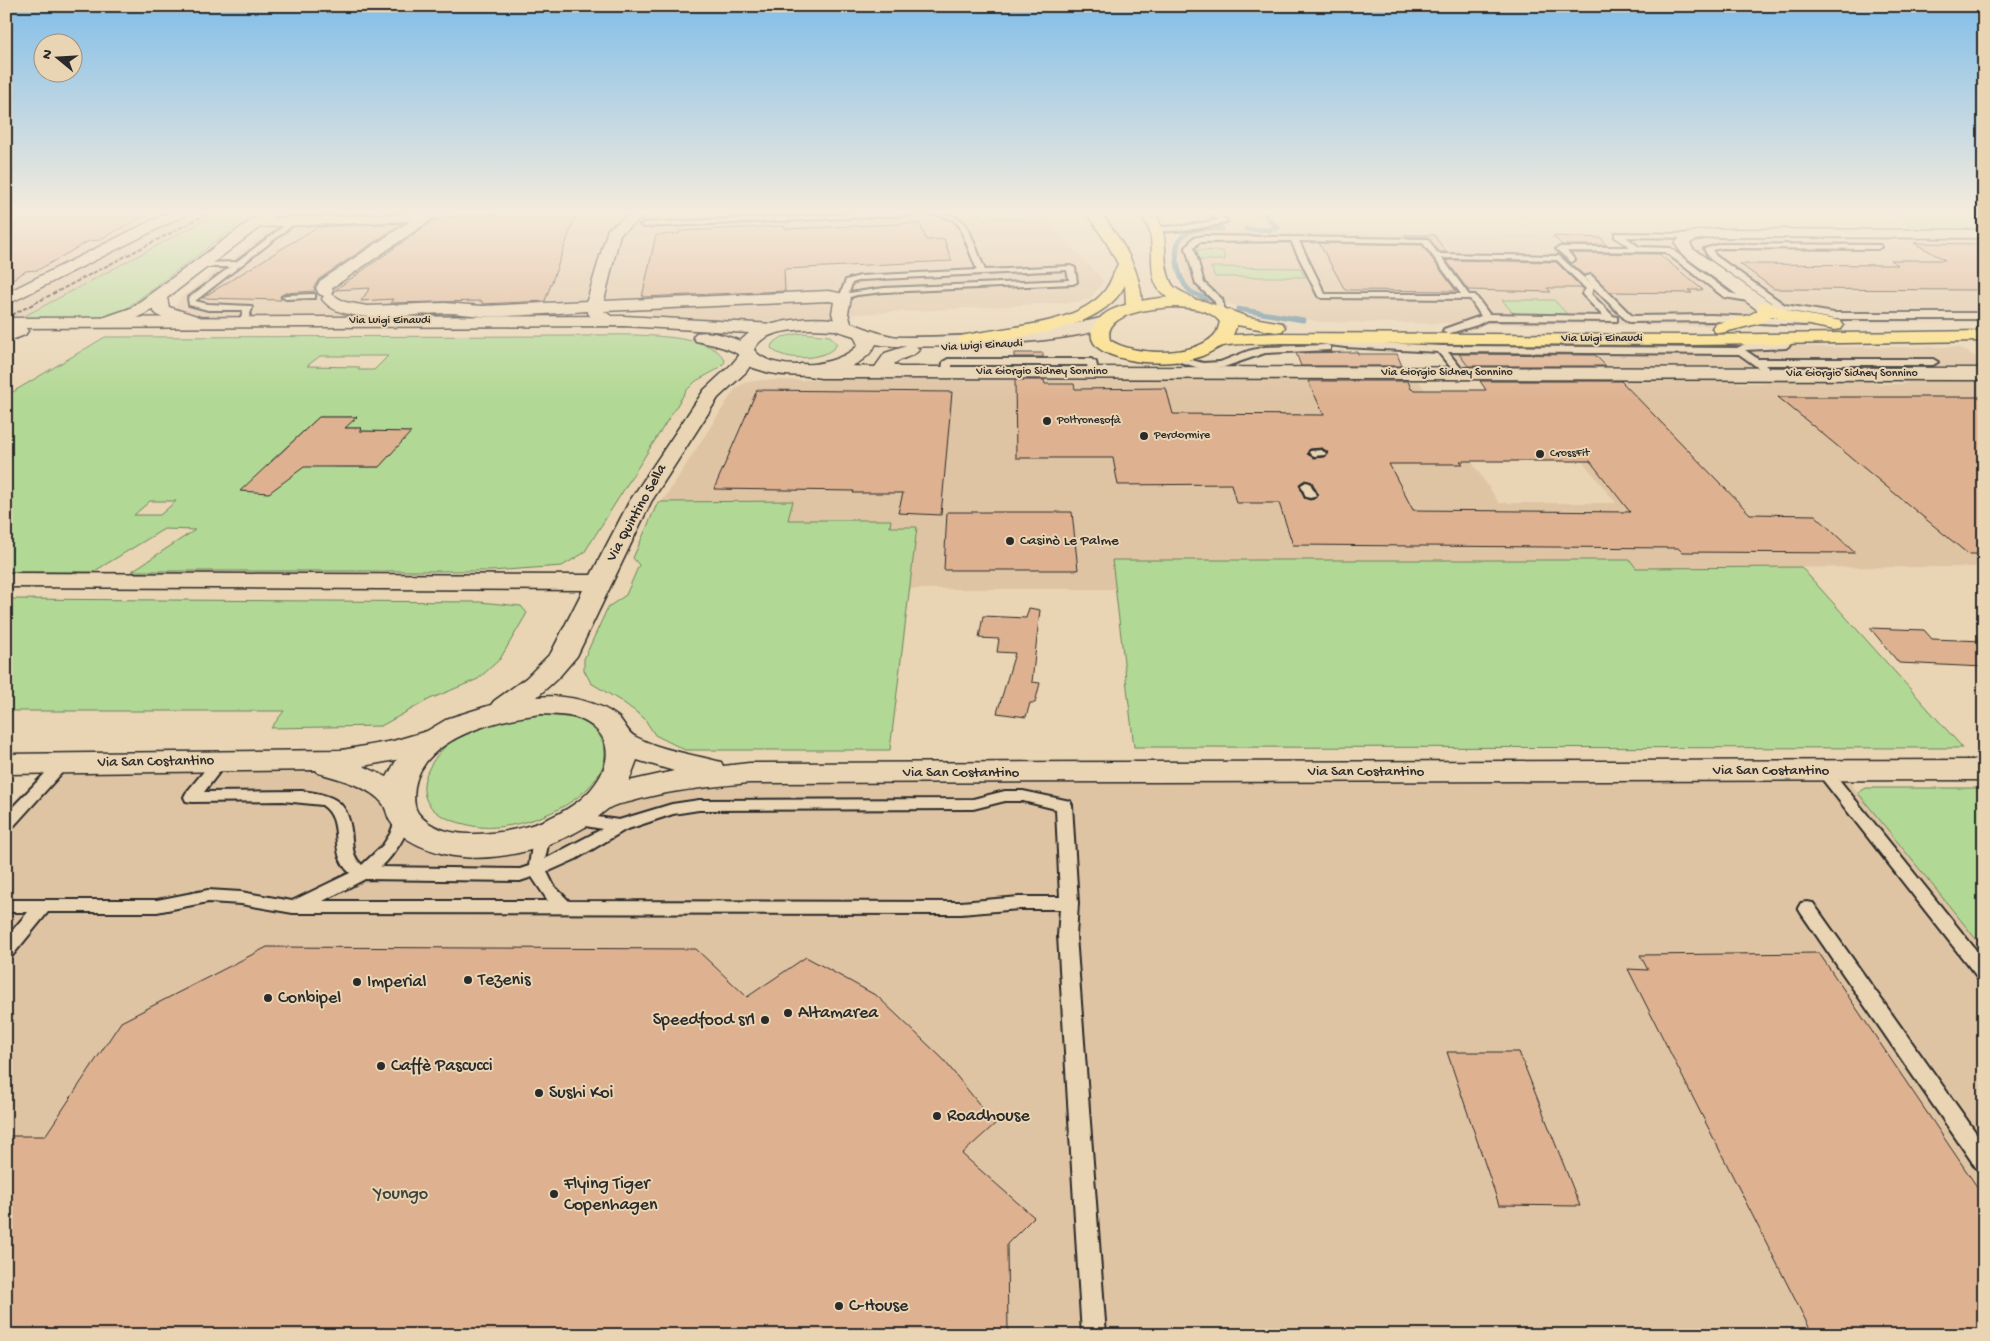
<svg xmlns="http://www.w3.org/2000/svg" width="1990" height="1341" viewBox="0 0 1990 1341" font-family="'Gochi Hand',sans-serif">
  <style>
    .built { fill: #dfc4a4 }
    .green { fill: #b1d894; stroke: #6e8260; fill-rule: evenodd }
    .lines { fill: none; stroke-linecap: round; stroke-linejoin: round }
    .stream { stroke: #648c9e; stroke-width: 5 }
    .building { fill: #deb291; stroke: #2b2b2b; fill-rule: evenodd }
    .lane-casing { stroke: #2b2b2b; stroke-width: 4 }
    .street-casing { stroke: #2b2b2b; stroke-width: 3 }
    .secondary-casing { stroke: #2b2b2b; stroke-width: 3 }
    .primary-casing { stroke: #2b2b2b; stroke-width: 3 }
    .highway-casing { stroke: #2b2b2b; stroke-width: 3 }
    .lane { fill: #e9d4b3; fill-rule: evenodd }
    .street { fill: #e9d4b3; fill-rule: evenodd }
    .secondary { fill: #e9d4b3; fill-rule: evenodd }
    .primary { fill: #fddf80; fill-rule: evenodd }
    .highway { fill: #fddf80; fill-rule: evenodd }
    .rail { stroke: #2b2b2b; stroke-width: 2; stroke-dasharray: 4.5 2; stroke-linecap: butt }
    .poi-dot { fill: #2b2b2b; stroke: #e9d4b3; stroke-width: 2 }
    .labels { text-anchor: middle; dominant-baseline: central; stroke-width: 4; stroke-linejoin: round; paint-order: stroke }
    .far-street-label { font-size: 12px; fill: #2b2b2b; stroke: #e9d4b3 }
    .far-poi-label { font-size: 12px; fill: #2b2b2b; stroke: #e9d4b3; text-anchor: start }
    .street-label { font-size: 15px; fill: #2b2b2b; stroke: #e9d4b3 }
    .poi-label { font-size: 15px; fill: #2b2b2b; stroke: #e9d4b3; text-anchor: start }
    .near-poi-label { font-size: 18px; fill: #2b2b2b; stroke: #e9d4b3; text-anchor: start }
    .near-park-label { font-size: 18px; fill: #3f453b; stroke: #e9d4b3 }
  </style>
  <rect width="100%" height="100%" fill="#e9d4b3"/>
  <filter id="ink" filterUnits="userSpaceOnUse"><feTurbulence type="fractalNoise" baseFrequency=".02" numOctaves="2"/><feDisplacementMap in="SourceGraphic" scale="10" xChannelSelector="R" yChannelSelector="G"/><feConvolveMatrix kernelMatrix="1 2 1 2 8 2 1 2 1" color-interpolation-filters="sRGB"/></filter>
  <g filter="url(#ink)">
    <g class="built">
      <path d="M6,212H220L20,319H6Z"/>
      <path d="M291,212H994L979,213L985,220L1044,217L1104,281L1090,299L1079,302L874,313L750,323L696,321L682,318L650,316L651,312H615L584,317L475,318L438,314L220,317L190,316L180,314L175,309L179,299Z"/>
      <path d="M1206,231L1614,236L1617,238L1984,239V322L1856,323L1826,321L1794,314L1753,316L1709,326L1321,322L1226,303L1219,306L1194,292L1186,280L1178,249L1181,241L1191,233Z"/>
      <path d="M1430,342H1718L1823,347H1959L1984,362V369L1449,368Z"/>
      <path d="M760,380H1418L1499,503H1616L1517,380H1732L1739,383H1765L1766,380H1868L1878,384H1905L1901,380H1984V567L1636,568L1629,560H1113L1116,589H909L916,527H890V520H788L792,501L662,502L735,389L744,383Z"/>
      <path d="M63,763L342,769L404,818L460,845L575,819L682,780L1840,770L1984,949V1335H6V824Z"/>
    </g>
    <g class="green">
      <path d="M220,212H255L123,311L103,318H21Z"/>
      <path d="M994,212H1040L1044,217L985,220L978,213Z"/>
      <path d="M1892,212H1984V230H1919Z"/>
      <path d="M1197,250L1223,251L1225,260H1199Z"/>
      <path d="M1211,267L1300,268L1305,277H1215Z"/>
      <path d="M1502,300H1554L1567,314H1518L1512,312Z"/>
      <path d="M802,333L830,336L837,344C828,361 783,362 771,348L772,344L782,337Z"/>
      <path d="M592,335C619,335 717,331 725,362L718,369L696,381L686,391L584,553L562,566L491,571H132L195,530L164,529L93,572H6V396L105,337L590,336ZM320,356H388L374,370H358L360,367L307,366ZM319,417H356L345,428H362L359,431L410,432L379,467H337L271,461ZM150,501H176L160,515H134Z"/>
      <path d="M793,501L788,520H891L890,527H917L890,750H685L655,735L644,718L624,703L591,683L584,670V659L608,607L626,595L639,565L633,558L658,502Z"/>
      <path d="M1112,560H1630L1636,568L1801,567L1963,748L1134,747Z"/>
      <path d="M6,599L480,602L521,606L527,613L500,659L478,679L430,699L381,726L271,728L284,711H6Z"/>
      <path d="M535,713C543,714 553,713 561,715C603,721 620,755 589,787C565,813 508,833 473,826C460,823 446,820 435,811C410,790 432,756 452,741C476,724 507,720 535,713Z"/>
      <path d="M1866,788H1984V949L1858,793Z"/>
    </g>
    <g class="lines">
      <g class="stream">
        <path d="M1246,229L1268,230L1278,228L1262,212"/>
        <path d="M1207,298C1201,296 1194,295 1189,290C1179,280 1171,250 1181,238C1190,227 1209,228 1222,229"/>
        <path d="M1238,309L1303,320"/>
      </g>
    </g>
    <g class="building">
      <path d="M36,212H151L99,240L89,241L38,270L26,271L6,283V221L21,214Z"/>
      <path d="M498,212H577L545,301L482,304V301L390,303L393,299L361,301L370,288L335,290L434,220L443,219L444,217L497,214Z"/>
      <path d="M403,223L319,279L314,287L315,291L285,293L280,296L281,300L202,298L317,227Z"/>
      <path d="M920,223L926,240L944,239L952,261L784,269L785,291L642,297L656,235L679,234V231L785,226V229Z"/>
      <path d="M1405,235H1434L1446,252H1439L1428,237H1407Z"/>
      <path d="M1553,236L1601,238L1606,245H1562Z"/>
      <path d="M1319,243L1422,245L1456,291L1345,290Z"/>
      <path d="M1914,243L1984,244V290L1774,289L1740,264L1898,265L1890,260H1945Z"/>
      <path d="M1571,253L1659,254L1703,290H1688L1692,293L1610,292L1592,274L1584,275L1570,263L1577,260Z"/>
      <path d="M1446,260L1556,262L1582,288H1547L1551,292L1468,290Z"/>
      <path d="M1357,352L1358,354H1397L1402,366H1301L1296,353Z"/>
      <rect x="1014" y="353" width="29" height="4"/>
      <path d="M1459,354L1595,355L1606,366H1468Z"/>
      <path d="M1015,380H1044L1045,384H1074L1075,389L1166,388L1173,414L1324,415L1308,381H1408L1411,389L1415,390H1486L1480,381H1621L1750,514L1815,515L1855,553L1682,552L1678,548L1293,545L1279,503H1236L1231,484L1118,485L1113,458H1016ZM1322,448L1328,452L1325,457L1314,458L1307,454L1310,449ZM1460,461H1590L1630,512L1413,510L1389,464H1463ZM1305,480L1312,482L1318,494L1314,499L1310,500L1304,498L1299,484Z"/>
      <path d="M757,390L952,392L941,515L898,513L903,493H853L854,491L714,489Z"/>
      <path d="M1778,397H1984V554H1968Z"/>
      <path d="M319,417H357L345,428H362L359,431L411,432L379,467H304L269,493L240,491Z"/>
      <path d="M947,512H1072L1078,570H944Z"/>
      <path d="M1029,608L1040,610L1032,682L1040,683L1035,703H1030L1026,717L997,713L1015,653L997,652L999,639L979,638L983,616L1026,618Z"/>
      <path d="M1870,628L1924,630L1932,639L1984,641V667L1899,663Z"/>
      <path d="M267,947L696,949L747,997L806,957L877,996L943,1059L995,1124L962,1154L1034,1217L1007,1244L1008,1335H6V1136H45L121,1022Z"/>
      <path d="M1819,953L1984,1197V1335H1813L1628,969L1648,970L1640,955Z"/>
      <path d="M1447,1052H1519L1580,1206L1499,1205Z"/>
    </g>
    <g class="lines">
      <g class="lane-casing">
        <g id="lane">
          <path d="M890,212C911,212 955,206 967,227C974,240 979,256 985,270L1071,266L1075,268L1077,282L1073,284L884,292L857,295L840,300L839,298L846,280L860,276L977,270L960,227L954,220L935,214L644,227L640,225L644,223ZM1067,270L1069,280L884,288L849,293L852,283L861,280Z"/>
          <path d="M1208,212H1215L1228,221C1218,227 1162,235 1153,229L1157,227L1182,226L1218,220Z"/>
          <path d="M292,220L298,221L195,301L208,304L251,306L252,308L247,323L240,321L243,310H208L189,305L188,298L230,267H197V263L236,262Z"/>
          <path d="M1615,233L1695,234L1696,236L1692,238L1626,237L1639,247L1670,248L1730,293L1759,300L1755,302L1724,297L1665,252L1567,251L1575,260L1571,262L1556,249L1560,247H1630L1615,237Z"/>
          <path d="M1204,236L1425,239H1428L1438,254L1559,256L1592,285L1584,277L1591,275L1632,316L1711,315L1806,319L1810,322L1806,325L1711,321L1630,322L1627,321L1594,288L1591,294L1613,316L1617,317V321L1487,320L1477,325L1447,334L1443,331L1444,329L1481,316L1470,299L1322,298L1318,296L1291,241L1199,242L1194,248L1204,283L1222,299L1225,312L1221,315L1217,312L1215,302L1196,284L1186,248L1193,238ZM1299,241L1423,243L1461,294H1325ZM1442,258L1557,260L1586,289L1582,294L1603,316L1489,314L1475,295H1469Z"/>
          <path d="M1721,244L1880,245L1881,247L1877,249L1721,248L1712,250L1716,256L1785,305L1834,313H1984V319H1834L1769,307V303H1772L1710,259L1704,249Z"/>
          <path d="M315,294V298H312L286,299L282,297L286,295Z"/>
          <path d="M1796,334L1800,337L1786,348L1745,350L1758,359H1933L1938,362L1933,365H1765L1776,374L1771,377L1739,354L1448,352L1465,373L1460,376L1457,375L1438,352L1345,347L1313,343L1309,340L1313,337L1345,341L1441,346L1737,348L1745,344L1784,342Z"/>
          <path d="M1327,345L1330,346V350L1265,353L1224,367L1203,369L1163,357L1168,354L1203,363L1220,362L1248,351L1265,347Z"/>
          <path d="M948,359H1091L1096,362L1098,372L1096,374H1090L1087,365H952V372L947,375L942,372L943,362Z"/>
          <path d="M1321,450L1326,453L1325,455L1314,456L1309,453L1310,451Z"/>
          <path d="M1306,482L1310,483L1316,495L1314,497L1310,498L1306,497L1301,485Z"/>
          <path d="M219,757L224,759L227,762L204,792L302,791C336,795 350,802 352,840C353,850 353,857 362,865L383,845L390,834L398,814L404,813L410,814L412,818C405,837 396,853 381,867L520,869L529,866L532,845L539,829L545,827L551,829L553,833L548,845L545,859L602,829L569,823L567,819L569,815L575,814L619,820L672,804L699,800L973,799L1005,791H1023L1070,801L1072,805L1078,903L1076,936L1106,1335H1082L1058,936L1060,909H1019L961,914L293,913L241,904L208,902L157,912H48L12,956L6,958V938L28,912H6V900H157L208,890L241,892L292,901L350,873C327,852 346,821 322,805L283,801L192,802L186,801L184,797L186,793L214,759ZM1005,801H1023L1056,809L1060,897H1019L961,902L569,901L554,886L547,872L576,859L625,830L673,814L699,810L973,809ZM532,877L548,901H323L365,879L520,881Z"/>
          <path d="M63,758L68,760L71,763L68,766L12,828L6,829V814L58,760Z"/>
          <path d="M1824,766L1829,767L1984,960V980L1978,978L1819,775L1816,771L1819,767Z"/>
          <path d="M1807,902L1813,903L1984,1144V1171L1977,1169L1801,913L1798,908L1801,903Z"/>
        </g>
      </g>
      <g class="street-casing">
        <g id="street">
          <path d="M169,212H187L185,215L6,305V293Z"/>
          <path d="M262,212H278L272,218L432,213L434,216L432,219L332,288L333,291L331,294L345,302L367,306L445,303L482,306L587,301L608,229L634,212H650L620,234L604,301L829,291L849,295L851,298L848,313L852,327L849,331L843,332L837,331L832,313L834,302L829,301L604,311L614,318L611,322C602,324 591,320 587,311C552,313 516,317 481,316C469,315 458,313 447,313C416,313 342,328 322,299L324,296L319,294L316,288L320,281L410,221L260,227L167,298L169,307L200,317L203,321L200,325C188,328 159,321 152,309C140,318 117,329 102,326L99,322L102,318L131,308Z"/>
          <path d="M1714,229L1984,230V238L1714,237L1696,240L1690,243L1693,249L1771,303L1773,307L1771,311H1759L1683,255L1675,244C1682,230 1700,231 1714,229Z"/>
          <path d="M19,326L25,327L28,331L25,335L6,342V330Z"/>
          <path d="M910,345L916,346L919,350C914,357 902,357 894,364L900,367L1984,368V380L821,378L794,374L792,370L794,366L801,364L875,367L885,353Z"/>
          <path d="M748,351L754,352L757,356L746,372L718,398L651,502L577,656L559,677L537,697C562,694 599,701 618,717C625,723 628,734 636,737C663,751 692,754 721,762L723,766L749,763L1984,760V780L749,783C710,787 670,790 633,801C626,803 617,804 611,807C602,812 595,821 587,826C548,850 490,865 444,854C423,848 402,841 390,821C387,816 386,808 383,804C371,787 337,778 318,773L316,770L6,774V754L342,750L393,741L427,731L449,718L491,705L494,701L526,678L551,653L583,590L6,587V573L591,575L629,502L704,390L732,364L742,352ZM541,714C554,715 570,714 582,720C624,740 606,781 576,803C546,824 512,833 476,834C456,835 431,830 418,813C413,806 414,795 415,787C423,737 500,719 541,714ZM397,759L387,777L363,766L396,760ZM637,760L674,771L629,781Z"/>
        </g>
      </g>
      <g class="secondary-casing">
        <path id="secondary" d="M624,316L773,324C800,317 828,316 854,324C871,330 884,336 902,337C970,337 1039,333 1105,317L1111,318L1114,322C1099,344 905,351 876,344C861,378 791,381 760,370C756,369 750,367 746,364C742,361 741,355 736,353C723,346 710,344 696,341L693,337L696,333C710,330 728,336 740,341L749,333L624,326L6,328V318ZM810,329L835,330L854,336L858,345C840,367 773,374 754,350C762,331 792,330 810,329Z"/>
      </g>
      <g class="primary-casing">
        <g id="primary">
          <path d="M1174,297L1204,301L1248,317L1282,323L1285,327L1282,331L1276,332L1237,325L1233,335L1280,333L1690,335L1984,331V341L1690,345L1280,343C1267,344 1233,343 1223,346C1216,348 1210,353 1202,356C1182,363 1156,364 1135,361C1117,358 1082,350 1094,325C1099,318 1106,312 1114,309C1133,301 1154,298 1174,297ZM1174,307C1191,308 1209,308 1220,322C1219,325 1218,330 1216,333C1198,358 1132,356 1110,340C1102,312 1157,308 1174,307Z"/>
          <path d="M1765,302L1792,312L1841,321L1844,325L1841,329L1835,330L1788,321L1772,316L1761,323L1721,333L1715,332L1712,328L1715,324L1749,315L1757,311L1759,303Z"/>
        </g>
      </g>
      <g class="highway-casing">
        <g id="highway">
          <path d="M1086,212H1100C1122,241 1142,270 1142,307L1140,311H1128L1126,307L1125,285C1101,333 1014,337 967,345L961,344L958,340L961,336C1003,326 1071,327 1102,294C1110,286 1113,274 1118,264L1108,245Z"/>
          <path d="M1140,212H1154C1172,240 1160,255 1170,280C1174,293 1190,292 1196,302L1194,306C1187,307 1182,306 1175,302C1143,286 1156,262 1150,233C1148,225 1144,219 1140,212Z"/>
        </g>
      </g>
      <use href="#lane" class="lane"/>
      <use href="#street" class="street"/>
      <use href="#secondary" class="secondary"/>
      <use href="#primary" class="primary"/>
      <use href="#highway" class="highway"/>
      <path class="rail" d="M6,318L211,212"/>
    </g>
  </g>
  <linearGradient id="sky" x2="0" y2="1"><stop stop-color="#82bee9"/><stop offset="0.53" stop-color="#f5ecdd"/><stop offset="1" stop-color="#f5ecdd" stop-opacity="0"/></linearGradient>
  <rect width="1990" height="400" fill="url(#sky)"/>
  <g class="poi-dot">
    <circle cx="1047" cy="421" r="5"/>
    <circle cx="1144" cy="436" r="5"/>
    <circle cx="1540" cy="454" r="5"/>
    <circle cx="1010" cy="541" r="5"/>
    <circle cx="468" cy="980" r="5"/>
    <circle cx="357" cy="982" r="5"/>
    <circle cx="268" cy="998" r="5"/>
    <circle cx="788" cy="1013" r="5"/>
    <circle cx="765" cy="1020" r="5"/>
    <circle cx="381" cy="1066" r="5"/>
    <circle cx="539" cy="1093" r="5"/>
    <circle cx="937" cy="1116" r="5"/>
    <circle cx="554" cy="1194" r="5"/>
    <circle cx="839" cy="1306" r="5"/>
  </g>
  <g class="labels">
    <g class="far-street-label">
      <text x="390" y="321">Via Luigi Einaudi</text>
      <text x="1602" y="339">Via Luigi Einaudi</text>
      <text transform="translate(982 346) rotate(-3)">Via Luigi Einaudi</text>
      <text x="1042" y="372">Via Giorgio Sidney Sonnino</text>
      <text x="1447" y="373">Via Giorgio Sidney Sonnino</text>
      <text x="1852" y="374">Via Giorgio Sidney Sonnino</text>
    </g>
    <g class="far-poi-label">
      <text x="1057" y="421">Poltronesofà</text>
      <text x="1154" y="436">Perdormire</text>
      <text x="1550" y="454">CrossFit</text>
    </g>
    <g class="street-label">
      <text transform="translate(637 513) rotate(-61)">Via Quintino Sella</text>
      <text transform="translate(156 762) rotate(-1)">Via San Costantino</text>
      <text x="1771" y="771">Via San Costantino</text>
      <text x="1366" y="772">Via San Costantino</text>
      <text x="961" y="773">Via San Costantino</text>
    </g>
    <g class="poi-label">
      <text x="1020" y="541">Casinò Le Palme</text>
    </g>
    <g class="near-poi-label">
      <text x="478" y="980">Tezenis</text>
      <text x="367" y="982">Imperial</text>
      <text x="278" y="998">Conbipel</text>
      <text x="798" y="1013">Altamarea</text>
      <text x="755" y="1020" text-anchor="end">Speedfood srl</text>
      <text x="391" y="1066">Caffè Pascucci</text>
      <text x="549" y="1093">Sushi Koi</text>
      <text x="947" y="1116">Roadhouse</text>
      <text x="564" y="1184">Flying Tiger<tspan x="564" dy="21">Copenhagen</tspan></text>
      <text x="849" y="1306">C-House</text>
    </g>
    <g class="near-park-label">
      <text x="401" y="1194">Youngo</text>
    </g>
  </g>
  <rect width="1990" height="1341" fill="none" stroke="#e9d4b3" stroke-width="25"/>
  <rect x="12" y="12" width="1965" height="1316" fill="none" stroke="#2b2b2b" stroke-width="2" filter="url(#ink)"/>
  <g transform="translate(58 58) rotate(288)"><circle r="24" fill="#e9d4b3" stroke="#9d907d"/>
  <path d="M0-4L9 19L0 12L-9 19Z" fill="#2b2b2b"/>
  <text y="-8" font-size="14" font-weight="bold" text-anchor="middle" fill="#2b2b2b">N</text>
  </g>
</svg>
